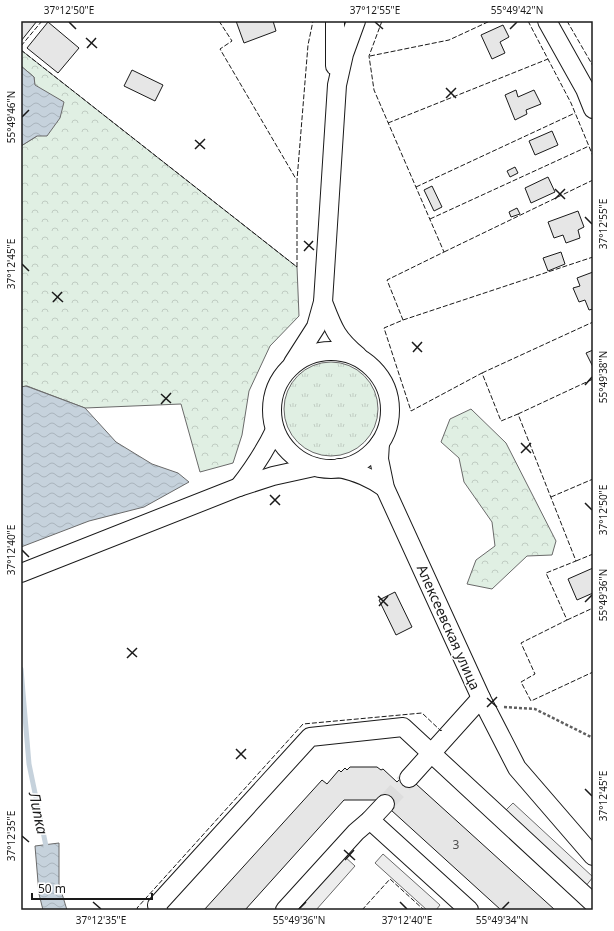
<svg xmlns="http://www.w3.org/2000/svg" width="614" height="931" viewBox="0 0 614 931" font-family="'Noto Sans',sans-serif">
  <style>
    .grass { fill: url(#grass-tufts); stroke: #6a6a6a }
    .forest { fill: url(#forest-crowns); stroke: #6a6a6a }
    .parking { fill: #ededed; stroke: #6a6a6a }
    .water { fill: url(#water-waves); stroke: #6a6a6a }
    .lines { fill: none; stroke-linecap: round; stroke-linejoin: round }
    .stream { stroke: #c6d2dc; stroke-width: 5 }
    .building { fill: #e6e6e6; stroke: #1a1a1a }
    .minor-tunnel { stroke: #ddd; stroke-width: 18; stroke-dasharray: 18 9; stroke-linecap: butt }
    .minor-casing { stroke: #1a1a1a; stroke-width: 20 }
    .path { stroke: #5f5f5f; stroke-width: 2.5; stroke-dasharray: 3 2; stroke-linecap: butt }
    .minor { stroke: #fff; stroke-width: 18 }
    .fence { stroke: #1a1a1a; stroke-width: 1; stroke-dasharray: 5 2; stroke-linecap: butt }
    .ticks { fill: none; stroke: #1a1a1a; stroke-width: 1.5 }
    .labels { text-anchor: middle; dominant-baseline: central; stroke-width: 3; stroke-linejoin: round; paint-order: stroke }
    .number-label { font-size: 12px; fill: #4d4d4d }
    .street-label { font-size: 14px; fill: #1a1a1a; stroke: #fff }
    .water-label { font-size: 15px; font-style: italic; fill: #1a1a1a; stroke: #fff }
    .neatline { fill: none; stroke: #1a1a1a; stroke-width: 1.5 }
    .ticks-label { font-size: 10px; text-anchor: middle; fill: #1a1a1a }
  </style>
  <defs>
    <pattern id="grass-tufts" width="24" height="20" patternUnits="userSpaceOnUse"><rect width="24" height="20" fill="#e0efe3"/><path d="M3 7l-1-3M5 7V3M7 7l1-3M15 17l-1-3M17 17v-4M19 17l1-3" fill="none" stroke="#c0ccc2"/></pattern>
    <pattern id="forest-crowns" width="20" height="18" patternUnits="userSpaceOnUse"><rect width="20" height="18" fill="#e0efe3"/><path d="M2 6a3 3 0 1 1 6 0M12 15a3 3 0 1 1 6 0" fill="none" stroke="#c0ccc2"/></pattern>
    <pattern id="water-waves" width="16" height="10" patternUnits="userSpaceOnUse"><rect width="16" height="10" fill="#c6d2dc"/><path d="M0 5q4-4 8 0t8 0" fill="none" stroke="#aab4bc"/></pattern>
  </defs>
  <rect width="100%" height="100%" fill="#fff"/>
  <circle class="grass" cx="331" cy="409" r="47"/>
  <g class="forest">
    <path d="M21,50L297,267L299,316L270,346L249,391L242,435L233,463L200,472L181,404L85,408L27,386L21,387V146L37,136L34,77L21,66Z"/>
    <path d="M471,409L506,443L556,541L552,555L527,556L492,589L467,584L476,560L495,546L492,522L464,482L459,458L441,442L450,419Z"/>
  </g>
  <g class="parking">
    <path d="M513,803L593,877L585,887L504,812Z"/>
    <path d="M383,854L440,905L436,910H427L375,863Z"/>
    <path d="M344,856L355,866L316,910H296Z"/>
  </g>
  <g class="water">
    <path d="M21,66L34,77L35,85L64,102L60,118L47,136H37L21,146Z"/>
    <path d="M26,386L85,408L116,442L152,464L178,473L189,482L144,507L89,521L21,547V387Z"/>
    <path d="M59,843V884L67,910H43L39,894L35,846Z"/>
  </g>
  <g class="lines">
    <path class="stream" d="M21,669L29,764L47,851"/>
  </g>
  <g class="building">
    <path d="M21,21H37L21,41Z"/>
    <path d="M236,21H273L276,31L244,43Z"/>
    <path d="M48,22L79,48L58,73L27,48Z"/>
    <path d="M503,25L509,37L500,42L505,53L492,59L481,35Z"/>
    <path d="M132,70L163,85L155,101L124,86Z"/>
    <path d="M516,90L518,97L534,90L541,104L526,110L527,114L515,120L505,95Z"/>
    <path d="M552,131L558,145L535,155L529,141Z"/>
    <path d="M515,167L518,173L510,177L507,171Z"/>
    <path d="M548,177L555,192L531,203L525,188Z"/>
    <path d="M432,186L442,207L434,211L424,190Z"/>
    <path d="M517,208L520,214L511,217L509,212Z"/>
    <path d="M578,211L584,227L578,230L580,238L566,243L563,235L554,238L548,222Z"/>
    <path d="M561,252L565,264L548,271L543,258Z"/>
    <path d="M593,272V309L589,310L585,300L579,302L573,288L580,286L577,278Z"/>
    <path d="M593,350V367L586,353Z"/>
    <path d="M593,568V593L577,600L568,579Z"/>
    <path d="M395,592L412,627L396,635L379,600Z"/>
    <path d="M350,767H377L381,770L383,769L397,782L405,774L555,910H501L380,800H344L245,910H204L322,780L327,784L339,770L341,772L345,768L347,770Z"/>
  </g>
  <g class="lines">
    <path class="minor-tunnel" d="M385,804L409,778"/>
    <g class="minor-casing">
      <g id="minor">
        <path d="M547,21L585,89L593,109"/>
        <path d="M335,66V21"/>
        <path d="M323,302C333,328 336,338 358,356"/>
        <circle cx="331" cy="410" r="59"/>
        <path d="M293,363L316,327L323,302L337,85L344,54L356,21"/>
        <path d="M380,443L379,459L385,488L481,698L517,768L593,856"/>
        <path d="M339,468C357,472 370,477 385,488"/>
        <path d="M239,487C253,469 265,451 275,430"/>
        <path d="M21,573L239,487L273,476L314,467"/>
        <path d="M409,778L481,698"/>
        <path d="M370,820L469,910"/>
        <path d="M158,910L157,905L310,737L403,727L593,903"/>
        <path d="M285,910L356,832L370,820L385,804"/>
      </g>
    </g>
    <path class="path" d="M504,707L535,709L593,738"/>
    <use href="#minor" class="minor"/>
    <g class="fence">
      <path d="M219,21L232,41L220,49L296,179"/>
      <path d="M382,21L369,56L374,90L444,252L387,280L403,320L384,328L411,411L482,373L501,421L518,414L576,561L546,573L567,620L521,643L535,674L521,682L531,701L593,672"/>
      <path d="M528,21L571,103L593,156"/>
      <path d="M567,21L593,66"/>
      <path d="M21,46L42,21"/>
      <path d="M21,50L297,267"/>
      <path d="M370,56L449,40L490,21"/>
      <path d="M388,123L548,59"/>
      <path d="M416,187L575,113"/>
      <path d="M430,219L589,146"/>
      <path d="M444,252L593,180"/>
      <path d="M297,267V180L308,45L313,21"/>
      <path d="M403,320L593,257"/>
      <path d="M482,373L593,322"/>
      <path d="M518,414L593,379"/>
      <path d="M551,497L593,479"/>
      <path d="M576,561L593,554"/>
      <path d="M567,620L593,608"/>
      <path d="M138,910L137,908L303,724L422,713L441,731L442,729"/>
      <path d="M362,910L390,879L424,910"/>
    </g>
  </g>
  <path class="ticks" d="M69,22L76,29M375,22L383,29M510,29L517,22M86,38L97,48M87,48L96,38M446,88L456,98M446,98L456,88M22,117L29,110M195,140L205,149M195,149L205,139M555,189L565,199M555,199L565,189M585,217L592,224M304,241L314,250M304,251L313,241M22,264L29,271M52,292L63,302M53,302L62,292M412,342L422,352M413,352L422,342M585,385L592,377M161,394L171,403M161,404L171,393M521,443L531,453M521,453L531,443M270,495L280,505M585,503L592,510M270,505L280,495M22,550L29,557M378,596L388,606M585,602L592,595M379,606L388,596M127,648L137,657M127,658L137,648M487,698L497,707M487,707L497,697M236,749L246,759M236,759L246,749M585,789L592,796M22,836L29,842M344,850L355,860M345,860L354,850M93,902L101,909M400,902L407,909M299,909L306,902M502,909L509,902"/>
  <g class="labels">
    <g class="number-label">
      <text x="456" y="844">3</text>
    </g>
    <g class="street-label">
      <text transform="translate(449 627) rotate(66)">Алексеевская улица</text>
    </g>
    <g class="water-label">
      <text transform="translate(39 813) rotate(78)">Липка</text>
    </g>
  </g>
  <rect width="614" height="931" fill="none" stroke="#ffffff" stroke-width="44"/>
  <path d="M32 893v6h120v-6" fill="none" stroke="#1a1a1a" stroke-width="2"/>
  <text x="38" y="893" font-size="12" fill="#1a1a1a" stroke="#ffffff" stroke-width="3" paint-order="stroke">50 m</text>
  <rect x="22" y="22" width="570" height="887" class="neatline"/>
  <g class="ticks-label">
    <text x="69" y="14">37°12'50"E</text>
    <text x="375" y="14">37°12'55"E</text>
    <text x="517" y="14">55°49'42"N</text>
    <text transform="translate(11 117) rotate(-90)" y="4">55°49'46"N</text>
    <text transform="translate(603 224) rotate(-90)" y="4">37°12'55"E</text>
    <text transform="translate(11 264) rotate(-90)" y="4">37°12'45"E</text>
    <text transform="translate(603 377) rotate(-90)" y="4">55°49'38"N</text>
    <text transform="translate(603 510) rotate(-90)" y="4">37°12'50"E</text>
    <text transform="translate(11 550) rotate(-90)" y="4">37°12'40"E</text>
    <text transform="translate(603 595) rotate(-90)" y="4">55°49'36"N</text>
    <text transform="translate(603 796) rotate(-90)" y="4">37°12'45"E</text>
    <text transform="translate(11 836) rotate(-90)" y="4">37°12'35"E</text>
    <text x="101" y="924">37°12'35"E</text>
    <text x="299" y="924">55°49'36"N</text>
    <text x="407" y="924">37°12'40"E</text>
    <text x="502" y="924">55°49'34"N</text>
  </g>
</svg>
